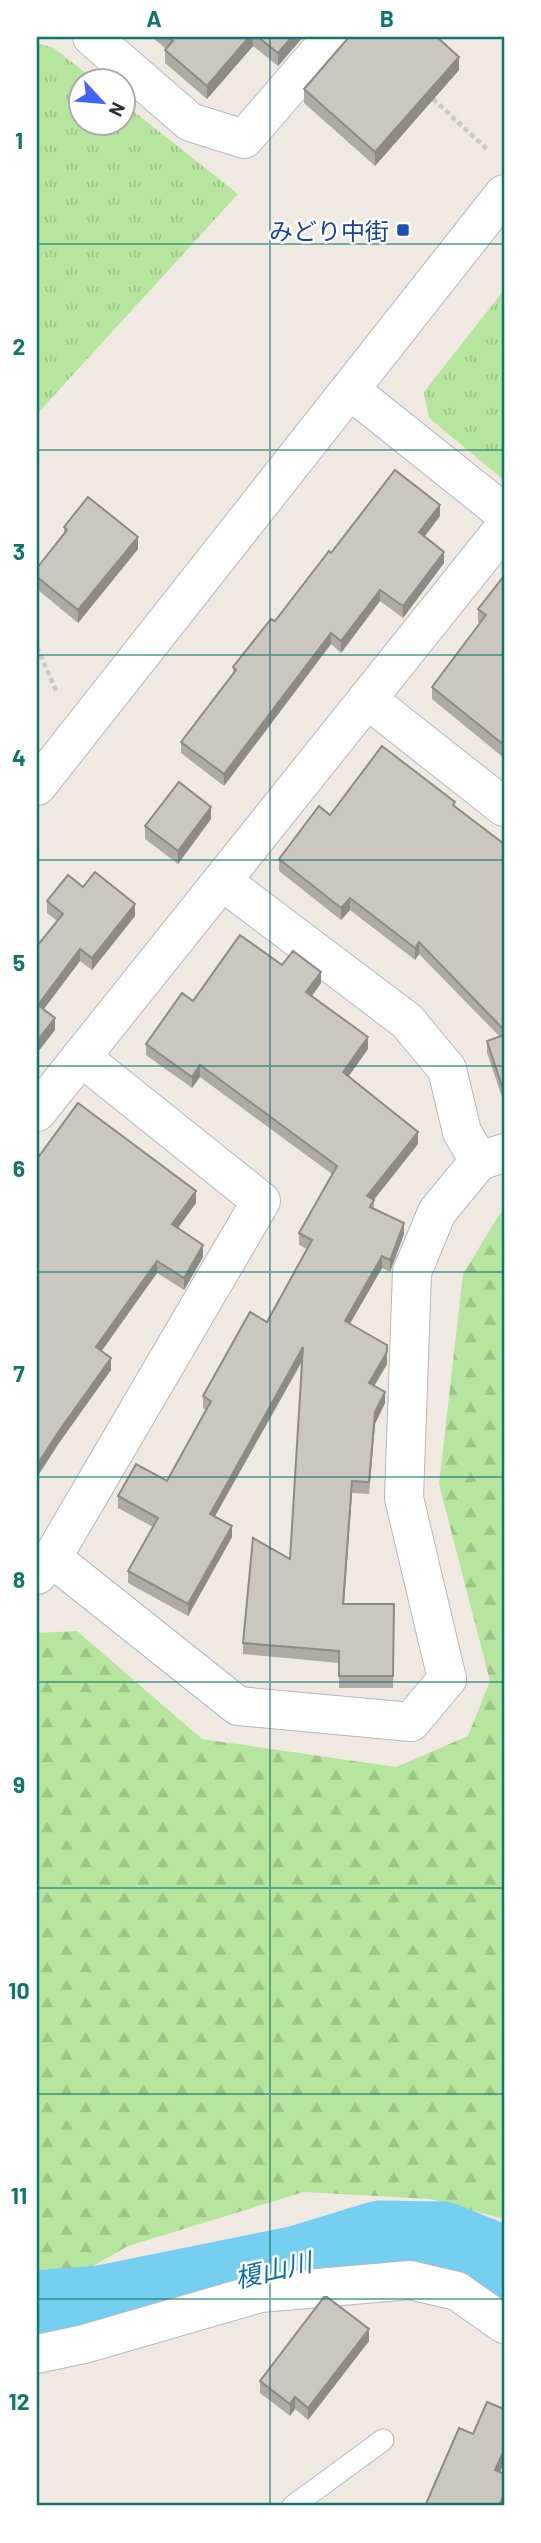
<svg xmlns="http://www.w3.org/2000/svg" width="541" height="2543" viewBox="0 0 541 2543" font-family="Barlow,'Noto Sans JP',sans-serif">
  <style>
    .forest { fill: url(#forest-firs) }
    .park { fill: url(#park-tufts) }
    .lines { fill: none; stroke-linecap: round; stroke-linejoin: round }
    .river { stroke: #75cff0; stroke-width: 79 }
    .service-casing { stroke: #b4b7c1; stroke-width: 23 }
    .minor-casing { stroke: #b4b7c1; stroke-width: 40 }
    .tertiary-casing { stroke: #b4b7c1; stroke-width: 40 }
    .path { stroke: #c9c9c9; stroke-width: 4.5; stroke-dasharray: 5 3.5; stroke-linecap: butt }
    .service { stroke: #fff; stroke-width: 21 }
    .minor { stroke: #fff; stroke-width: 38 }
    .tertiary { stroke: #fff; stroke-width: 38 }
    .wall { fill: #afaba4 }
    .shaded-wall { fill: #8e8b86 }
    .building { fill: #cbc7bf; stroke: #8e8b86; stroke-width: 2 }
    .grid { fill: none; stroke: #0f766e; stroke-width: 2; stroke-opacity: 0.55 }
    .transit-dot { fill: #1a4fb4; stroke: #fff; stroke-width: 2.5 }
    .labels { text-anchor: middle; dominant-baseline: central; stroke-width: 5; stroke-linejoin: round; paint-order: stroke }
    .transit-label { font-size: 24px; fill: #164399; stroke: #fff; text-anchor: end }
    .water-label { font-size: 26px; font-style: italic; fill: #0d6fa3; stroke: #fff }
    .neatline { fill: none; stroke: #0f766e; stroke-width: 2.5 }
    .grid-label { font-size: 23px; text-anchor: middle; font-weight: bold; fill: #0f766e }
  </style>
  <defs>
    <pattern id="forest-firs" width="22" height="20" patternUnits="userSpaceOnUse" patternTransform="scale(1.75)"><rect width="22" height="20" fill="#b6e59e"/><path d="M5 1l3.5 6h-7zM16 11l3.5 6h-7z" fill="#9dc588"/></pattern>
    <pattern id="park-tufts" width="24" height="20" patternUnits="userSpaceOnUse" patternTransform="scale(1.75)"><rect width="24" height="20" fill="#b6e59e"/><path d="M3 7l-1-3M5 7V3M7 7l1-3M15 17l-1-3M17 17v-4M19 17l1-3" fill="none" stroke="#9dc588"/></pattern>
  </defs>
  <rect width="100%" height="100%" fill="#efe9e1"/>
  <path class="forest" d="M504,1207V2219L430,2199L304,2192L128,2246L37,2298V1633L77,1631L202,1739L396,1767L468,1736L490,1681L439,1484L463,1274Z"/>
  <g class="park">
    <path d="M37,43L54,48L94,80H80V122H122L123,103L238,194L37,414Z"/>
    <path d="M504,290V480L429,418L424,392Z"/>
  </g>
  <g class="lines">
    <path class="river" d="M37,2310L101,2305L298,2265L380,2240L442,2241L504,2266"/>
    <g class="service-casing">
      <path id="service" d="M293,2506L383,2440"/>
    </g>
    <g class="minor-casing">
      <g id="minor">
        <path d="M92,37L190,122L244,139L332,37"/>
        <path d="M350,390L504,513"/>
        <path d="M367,699L504,807"/>
        <path d="M222,881L407,1021L447,1069L462,1132L479,1161"/>
        <path d="M37,1112L504,528"/>
        <path d="M52,1558L238,1706L411,1722L447,1679L404,1498L412,1272L437,1212L479,1161L504,1153"/>
        <path d="M37,1575L52,1558L261,1201L81,1057"/>
        <path d="M37,2354L84,2344L260,2293L410,2280L457,2291L504,2324"/>
      </g>
    </g>
    <g class="tertiary-casing">
      <path id="tertiary" d="M37,786L504,194"/>
    </g>
    <g class="path">
      <path d="M433,99L487,149"/>
      <path d="M37,647L57,693"/>
    </g>
    <use href="#service" class="service"/>
    <use href="#minor" class="minor"/>
    <use href="#tertiary" class="tertiary"/>
  </g>
  <g class="wall">
    <path d="M152,37H303L278,66L253,46L207,99L165,63V50L166,49Z"/>
    <path d="M459,70L375,166L304,103V89Z"/>
    <path d="M440,516L424,537L444,563L403,618L380,601L341,653L331,644L224,786L181,753V742L233,674V667L275,621L331,553Z"/>
    <path d="M64,527L138,549L78,623L37,589V568L64,534Z"/>
    <path d="M504,576V758L432,699V687L480,623L478,622V609Z"/>
    <path d="M455,807L504,844V1096L502,1097L487,1053V1041L500,1037L419,954L415,960L350,910L341,920L279,871V859L330,815Z"/>
    <path d="M211,819L178,864L145,839V826Z"/>
    <path d="M95,872L135,904V916L92,970L80,961L43,1009L55,1018V1030L37,1053V946L57,921L47,913V901L68,875L83,887Z"/>
    <path d="M282,965L321,983L312,996L368,1049L348,1077L418,1144L374,1200V1209L404,1234L390,1272L382,1268L350,1324L387,1345V1364L374,1386L385,1403L375,1424L369,1494L352,1493L344,1604H394L393,1688H339V1663L243,1654V1643L290,1559L303,1360L215,1516L232,1537L188,1616L128,1583V1571L153,1527L118,1508V1496L167,1481L206,1410L203,1408V1396L267,1322L307,1249L299,1245V1233L332,1174L200,1077L192,1088L146,1055V1044L193,1001Z"/>
    <path d="M37,1159L196,1203L178,1228L203,1257L184,1290L157,1273L101,1351L111,1370L59,1443L37,1477Z"/>
    <path d="M369,2341L308,2420L295,2409L290,2416L260,2393V2381Z"/>
  </g>
  <g class="shaded-wall">
    <path d="M249,37H253V46L207,99V86Z"/>
    <path d="M292,37H303L278,66V53Z"/>
    <path d="M459,57V70L375,166V152Z"/>
    <path d="M440,505V516L419,544V532Z"/>
    <path d="M138,537V549L78,623V610Z"/>
    <path d="M444,552V563L403,618V606Z"/>
    <path d="M380,590V601L341,653V641Z"/>
    <path d="M331,633V644L224,786V774Z"/>
    <path d="M211,807V819L178,864V851Z"/>
    <path d="M350,898V910L341,920V908Z"/>
    <path d="M135,904V916L92,970V958Z"/>
    <path d="M419,942V954L415,960V948Z"/>
    <path d="M80,949V961L38,1017V1005Z"/>
    <path d="M321,972V983L306,1004V992Z"/>
    <path d="M55,1018V1030L37,1053V1041Z"/>
    <path d="M368,1037V1049L343,1084V1072Z"/>
    <path d="M200,1065V1077L192,1088V1077Z"/>
    <path d="M504,1085V1096L502,1097V1086Z"/>
    <path d="M418,1132V1144L367,1208V1196Z"/>
    <path d="M196,1191V1203L172,1236V1224Z"/>
    <path d="M404,1223V1234L390,1272V1260Z"/>
    <path d="M203,1245V1257L184,1290V1278Z"/>
    <path d="M382,1256V1268L345,1332V1321Z"/>
    <path d="M157,1261V1273L96,1359V1347Z"/>
    <path d="M303,1347V1359L210,1525V1514Z"/>
    <path d="M387,1352V1364L369,1395V1383Z"/>
    <path d="M111,1358V1370L59,1443L37,1477V1465L59,1431Z"/>
    <path d="M385,1392V1403L375,1424L369,1494L375,1412Z"/>
    <path d="M352,1481V1493L343,1616V1604Z"/>
    <path d="M232,1526V1537L188,1616V1604Z"/>
    <path d="M369,2329V2341L308,2420V2408Z"/>
    <path d="M295,2397V2409L290,2416V2404Z"/>
    <path d="M504,2450V2463L495,2482V2470Z"/>
    <path d="M504,2495V2506H499Z"/>
  </g>
  <g class="building">
    <path d="M167,37H249L207,86L165,50L173,41Z"/>
    <path d="M258,37H292L278,53Z"/>
    <path d="M349,37H437L459,57L375,152L304,89Z"/>
    <path d="M395,470L440,505L419,532L444,552L403,606L380,590L341,641L331,633L224,774L181,742L236,670L233,667L271,619L275,621L329,551L331,553Z"/>
    <path d="M88,497L138,537L78,610L37,577V568L67,530L64,527Z"/>
    <path d="M504,576V745L432,687L486,615L478,609Z"/>
    <path d="M382,746L455,802L453,805L504,844V1030L419,942L415,948L350,898L341,908L279,859L319,806L330,815Z"/>
    <path d="M179,782L211,807L178,851L145,826Z"/>
    <path d="M95,872L135,904L92,958L80,949L38,1005L55,1018L37,1041V946L63,914L47,901L68,875L83,887Z"/>
    <path d="M240,935L282,965L293,951L321,972L306,992L368,1037L343,1072L418,1132L367,1196L374,1200L370,1207L404,1223L390,1260L382,1256L345,1321L387,1345V1352L369,1383L385,1392L375,1412L369,1482L352,1481L343,1604H394L393,1676H339V1651L243,1643L253,1538L290,1559L303,1347L210,1514L232,1526L188,1604L128,1571L158,1518L118,1496L136,1464L167,1481L211,1401L203,1396L250,1312L267,1322L312,1240L299,1233L337,1166L200,1065L192,1077L146,1044L182,993L193,1001Z"/>
    <path d="M504,1035V1085L502,1086L487,1041Z"/>
    <path d="M78,1103L196,1191L172,1224L203,1245L184,1278L157,1261L96,1347L111,1358L59,1431L37,1465V1159Z"/>
    <path d="M324,2297H327L369,2329L308,2408L295,2397L290,2404L260,2381Z"/>
    <path d="M487,2402L504,2409V2450L495,2470L504,2474V2495L499,2506H425L459,2428L473,2434Z"/>
  </g>
  <path class="grid" d="M270,37V2506M37,244H504M37,450H504M37,655H504M37,860H504M37,1066H504M37,1272H504M37,1477H504M37,1682H504M37,1888H504M37,2094H504M37,2299H504"/>
  <rect class="transit-dot" x="396" y="223" width="14" height="14" rx="3.5"/>
  <g class="labels">
    <g class="transit-label">
      <text x="389" y="230">みどり中街</text>
    </g>
    <g class="water-label">
      <text transform="translate(273 2269) rotate(-13)">榎山川</text>
    </g>
  </g>
  <rect width="541" height="2543" fill="none" stroke="#ffffff" stroke-width="77"/>
  <g transform="translate(102 102) rotate(116)"><circle r="33" fill="#ffffff" stroke="#ababab" stroke-width="2"/>
  <path d="M0-5L12 26L0 18L-12 26Z" fill="#4264fb"/>
  <text y="-10" font-size="19" font-weight="bold" text-anchor="middle" fill="#2e2e2e">N</text>
  </g>
  <rect x="38" y="38" width="465" height="2466" class="neatline"/>
  <g class="grid-label">
    <text x="154" y="27">A</text>
    <text x="387" y="27">B</text>
    <text x="19" y="149">1</text>
    <text x="19" y="355">2</text>
    <text x="19" y="560">3</text>
    <text x="19" y="766">4</text>
    <text x="19" y="971">5</text>
    <text x="19" y="1177">6</text>
    <text x="19" y="1382">7</text>
    <text x="19" y="1588">8</text>
    <text x="19" y="1793">9</text>
    <text x="19" y="1999">10</text>
    <text x="19" y="2204">11</text>
    <text x="19" y="2410">12</text>
  </g>
</svg>
